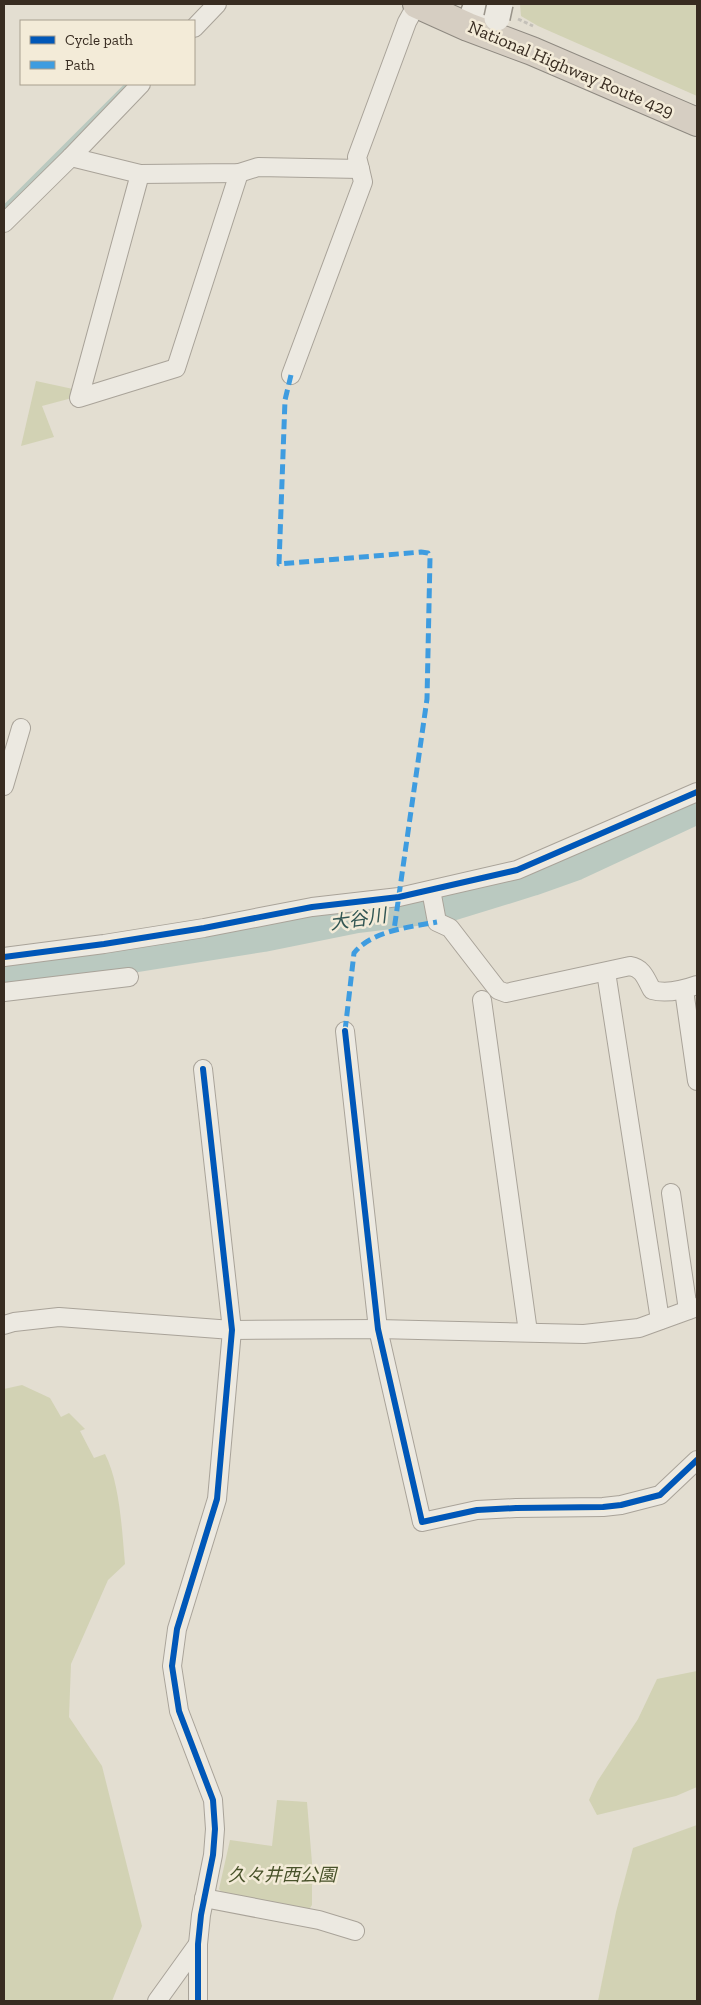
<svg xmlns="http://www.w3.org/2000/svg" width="701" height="2005" viewBox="0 0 701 2005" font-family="'Zilla Slab','Noto Sans JP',serif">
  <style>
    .green { fill: #d2d2b4 }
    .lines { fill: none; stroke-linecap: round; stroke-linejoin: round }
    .stream { stroke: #bac9c0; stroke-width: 5 }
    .river { stroke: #bac9c0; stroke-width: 30 }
    .street-casing { stroke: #a9a399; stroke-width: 20 }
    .secondary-casing { stroke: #999389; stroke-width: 28 }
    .highway-casing { stroke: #8e8980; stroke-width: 30 }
    .path { stroke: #c4c0b8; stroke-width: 3; stroke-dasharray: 4 2.5; stroke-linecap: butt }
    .street { stroke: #ece9e1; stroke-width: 18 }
    .secondary { stroke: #ece9e1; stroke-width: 25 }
    .highway { stroke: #d6cec2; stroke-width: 28 }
    .secondary-bridge-casing { stroke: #999389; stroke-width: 28; stroke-linecap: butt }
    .secondary-bridge { stroke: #ece9e1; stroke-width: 25 }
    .quiet { stroke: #3e9ce0; stroke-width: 5; stroke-dasharray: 10 5; stroke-linecap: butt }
    .cycleway-casing { stroke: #f3ebd8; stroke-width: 9 }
    .cycleway { stroke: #0057b8; stroke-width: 6 }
    .labels { text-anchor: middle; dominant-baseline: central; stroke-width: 5; stroke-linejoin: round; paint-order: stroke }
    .street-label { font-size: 18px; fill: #382c21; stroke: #f3ebd8 }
    .park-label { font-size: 18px; font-style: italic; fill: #48522a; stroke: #f3ebd8 }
    .water-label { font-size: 19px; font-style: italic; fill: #325653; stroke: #f3ebd8 }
  </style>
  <rect width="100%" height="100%" fill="#e3ded1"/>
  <g class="green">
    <path d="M520,4H697V96L538,26L521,16Z"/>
    <path d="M36,381L73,389L72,398L42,406L54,437L21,446Z"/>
    <path d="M22,1385L50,1398L61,1417L69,1413L85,1429L80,1431L94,1458L105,1454C120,1483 122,1531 125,1564L108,1580L71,1664L69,1717L102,1766L142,1926L112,2001H4V1389Z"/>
    <path d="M697,1671V1787L676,1796L597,1815L589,1800L597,1782L638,1719L657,1679Z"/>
    <path d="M277,1800L307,1802L312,1863V1905L308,1911L223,1894L219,1889L230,1840L272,1846Z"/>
    <path d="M697,1825V2001H598L616,1912L633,1848Z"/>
  </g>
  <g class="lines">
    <path class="stream" d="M4,208L128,84"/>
    <path class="river" d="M4,973L81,966L263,937L357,918L448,907L532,881L577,865L697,809"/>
    <g class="street-casing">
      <g id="street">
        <path d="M194,28L217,4"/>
        <path d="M71,157L141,84"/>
        <path d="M140,174L79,398L176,368L239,173"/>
        <path d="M4,223L71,157L140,174L239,173L258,167L360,169L357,157L407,22L417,4"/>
        <path d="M291,375L363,182L360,169"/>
        <path d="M4,786L21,728"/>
        <path d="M431,890L437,922L450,928L494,985L498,990L506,993L630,966C643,968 646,979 652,990C666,994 683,990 697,985"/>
        <path d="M4,957L104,944L204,928L312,907L399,897L517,870L697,792"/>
        <path d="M606,972L660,1320"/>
        <path d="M684,990L697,1081"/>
        <path d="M4,992L129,977"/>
        <path d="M482,1000L528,1332"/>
        <path d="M345,1031L378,1329L422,1522L477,1510L516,1508L603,1507L621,1505L660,1495L697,1460"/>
        <path d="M671,1193L688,1310"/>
        <path d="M4,1325L14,1322L59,1317L232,1330L378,1329L584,1334L639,1328L697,1307"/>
        <path d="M204,1898L319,1920L355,1931"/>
        <path d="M157,2001L198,1944"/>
        <path d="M198,2001V1944L201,1915L213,1855L215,1829L213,1800L179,1711L172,1666L177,1629L217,1499L232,1330L203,1069"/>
      </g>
    </g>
    <g class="secondary-casing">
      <path id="secondary" d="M468,27L477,4"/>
    </g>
    <g class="highway-casing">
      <path id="highway" d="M417,4L468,27L532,51L697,122"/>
    </g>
    <path class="path" d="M518,19L533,26"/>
    <use href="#street" class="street"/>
    <use href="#secondary" class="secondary"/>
    <use href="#highway" class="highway"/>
    <g class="secondary-bridge-casing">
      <path id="secondary-bridge" d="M497,18L500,4"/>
    </g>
    <use href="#secondary-bridge" class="secondary-bridge"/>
    <g class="quiet">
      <path d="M291,375L285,400L279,564L421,552L428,553L430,558L427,699L394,930"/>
      <path d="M345,1031L354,953C371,931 410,927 437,922"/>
    </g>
    <g class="cycleway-casing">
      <g id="cycleway">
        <path d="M4,957L104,944L204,928L312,907L399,897L517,870L697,792"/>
        <path d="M345,1031L378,1329L422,1522L477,1510L516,1508L603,1507L621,1505L660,1495L697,1460"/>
        <path d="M198,2001V1944L201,1915L213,1855L215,1829L213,1800L179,1711L172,1666L177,1629L217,1499L232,1330L203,1069"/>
      </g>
    </g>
    <use href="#cycleway" class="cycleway"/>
  </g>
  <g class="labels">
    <g class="street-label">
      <text transform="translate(571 69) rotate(23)">National Highway Route 429</text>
    </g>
    <g class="park-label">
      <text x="282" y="1875">久々井西公園</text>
    </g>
    <g class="water-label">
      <text transform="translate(358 919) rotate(-8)">大谷川</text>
    </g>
  </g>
  <rect width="701" height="2005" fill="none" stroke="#382c21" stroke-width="10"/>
  <rect x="20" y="20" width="175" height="65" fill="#f3ebd8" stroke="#a89f8f"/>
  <rect x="30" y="36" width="25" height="8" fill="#0057b8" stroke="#a89f8f"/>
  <text x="65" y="45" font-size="15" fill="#382c21">Cycle path</text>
  <rect x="30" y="61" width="25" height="8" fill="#3e9ce0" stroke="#a89f8f"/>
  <text x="65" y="70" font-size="15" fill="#382c21">Path</text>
</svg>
